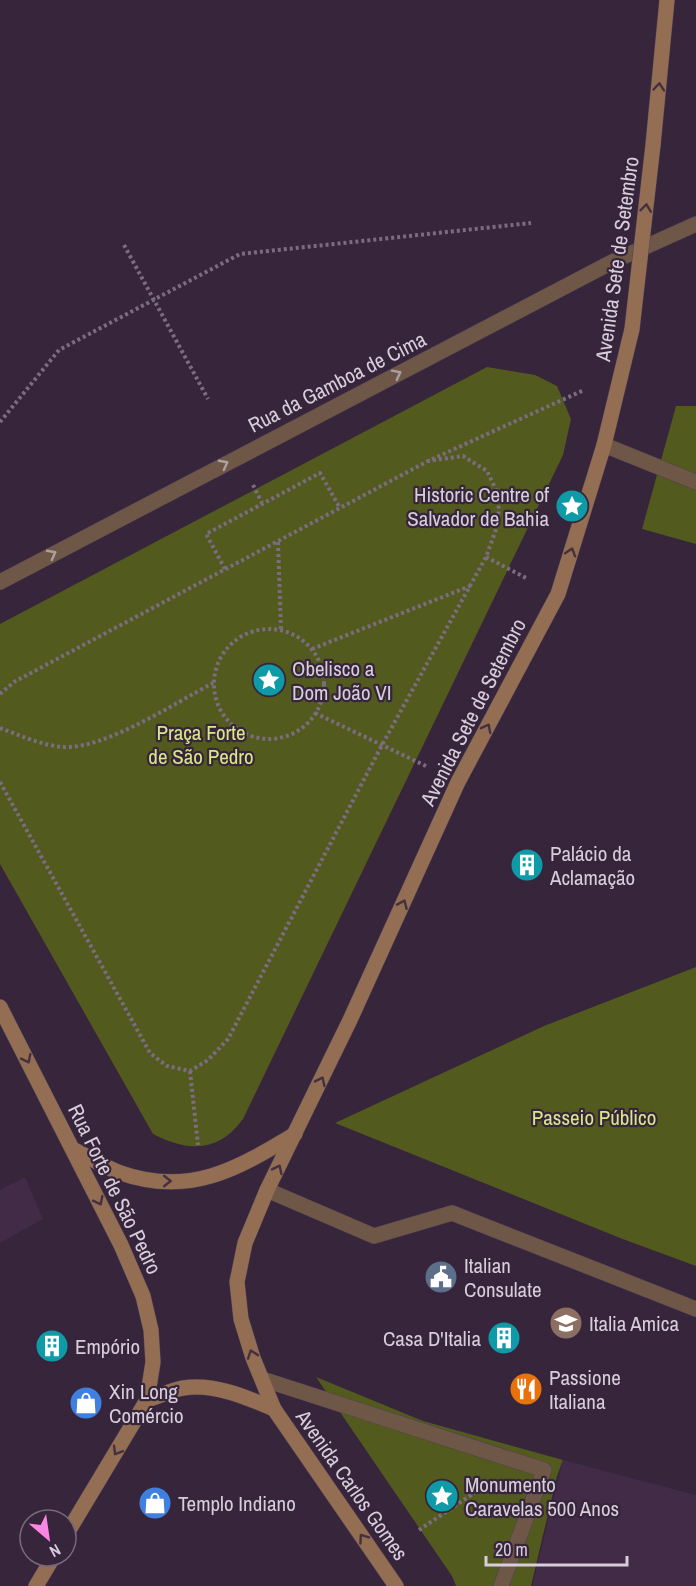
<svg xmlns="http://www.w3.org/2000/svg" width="696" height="1586" viewBox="0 0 696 1586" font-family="'Archivo Narrow',sans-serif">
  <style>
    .built { fill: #412b47 }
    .green { fill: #525a1e }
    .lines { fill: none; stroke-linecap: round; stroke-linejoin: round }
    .service-casing { stroke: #504055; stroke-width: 16 }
    .tertiary-casing { stroke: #504055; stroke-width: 16 }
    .secondary-casing { stroke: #504055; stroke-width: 16 }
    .path { stroke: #7b6d7f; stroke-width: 4; stroke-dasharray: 3 3; stroke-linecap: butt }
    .service { stroke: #6e5746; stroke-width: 15 }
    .tertiary { stroke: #6e5746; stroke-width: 15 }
    .secondary { stroke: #936e53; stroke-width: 15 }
    .secondary-bridge-casing { stroke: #504055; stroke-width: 16; stroke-linecap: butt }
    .secondary-bridge { stroke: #936e53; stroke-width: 15 }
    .oneway { stroke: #44303f }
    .oneway2 { stroke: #ae9e9f }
    .labels { text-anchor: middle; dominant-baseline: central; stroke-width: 4.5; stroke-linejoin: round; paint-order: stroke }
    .street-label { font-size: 21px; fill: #d8cddb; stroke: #36253b }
    .poi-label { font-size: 21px; fill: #d8cddb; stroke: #36253b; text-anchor: start }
    .park-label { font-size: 21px; fill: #d8e888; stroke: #36253b }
  </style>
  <rect width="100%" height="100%" fill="#36253b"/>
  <g class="built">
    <path d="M25,1177L43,1219L0,1243V1190Z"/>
    <path d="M563,1460L696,1495V1586H532Z"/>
  </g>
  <g class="green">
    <path d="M487,367L535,375L557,386L571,419L563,455L243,1119C218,1153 188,1152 153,1134L0,864V624Z"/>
    <path d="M676,406H696V544L642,529Z"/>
    <path d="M696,967V1266L620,1238L335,1123L544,1026Z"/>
    <path d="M316,1377L423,1421L563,1460L557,1476L531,1586H456L452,1576Z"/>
  </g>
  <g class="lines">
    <g class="service-casing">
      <g id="service">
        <path d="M604,445L696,482"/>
        <path d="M267,1190L374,1236L452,1213L696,1309"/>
        <path d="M262,1379L544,1470L501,1586"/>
      </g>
    </g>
    <g class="tertiary-casing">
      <path id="tertiary" d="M0,582L614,261L696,224"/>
    </g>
    <g class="secondary-casing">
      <g id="secondary">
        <path d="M653,145L667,0"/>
        <path d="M0,1007L121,1245L143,1296L151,1330L153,1362L147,1400L66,1535"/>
        <path d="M73,1149C88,1157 103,1166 118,1172C189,1198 237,1169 295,1134"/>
        <path d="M147,1400C158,1397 171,1390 183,1388C214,1383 246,1397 274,1409"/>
        <path d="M36,1586L54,1556"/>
        <path d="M396,1586L274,1409L253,1358L241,1319L237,1282L245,1243L267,1190L350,1020L458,782L558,594L604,445L632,329"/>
      </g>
    </g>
    <g class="path">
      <path d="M124,245L208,399"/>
      <path d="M0,422L59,350L240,254L531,223"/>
      <path d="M253,485L262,503"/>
      <path d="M278,542L281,630"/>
      <path d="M486,557L528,579"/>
      <path d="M225,569L206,534L320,473L340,508"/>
      <circle cx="269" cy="684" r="55"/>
      <path d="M312,649L470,586"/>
      <path d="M0,694L14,682L428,461L584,390"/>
      <path d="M315,713L428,767"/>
      <path d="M0,728C19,735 41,745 62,747C104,750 175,703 213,683"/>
      <path d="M0,782L150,1053L167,1066L190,1071L208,1060L228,1039L382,745L486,557L498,524L499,496L487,471L463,456L428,461"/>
      <path d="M190,1071L198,1145"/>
      <path d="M419,1530L486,1485"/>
    </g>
    <use href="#service" class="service"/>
    <use href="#tertiary" class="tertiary"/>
    <use href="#secondary" class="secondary"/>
    <g class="secondary-bridge-casing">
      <path id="secondary-bridge" d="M632,329L653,145"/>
    </g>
    <use href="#secondary-bridge" class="secondary-bridge"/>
  </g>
  <defs><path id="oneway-chevron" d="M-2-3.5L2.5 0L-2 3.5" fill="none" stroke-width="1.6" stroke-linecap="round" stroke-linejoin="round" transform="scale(1.5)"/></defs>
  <g class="oneway">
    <use href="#oneway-chevron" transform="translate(659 87) rotate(-85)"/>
    <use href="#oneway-chevron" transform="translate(646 208) rotate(-83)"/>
    <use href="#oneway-chevron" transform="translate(571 552) rotate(-73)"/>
    <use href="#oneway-chevron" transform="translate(487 728) rotate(-62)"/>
    <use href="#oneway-chevron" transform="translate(403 904) rotate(-66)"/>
    <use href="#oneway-chevron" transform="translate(27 1059) rotate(63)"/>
    <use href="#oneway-chevron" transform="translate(321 1081) rotate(-64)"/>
    <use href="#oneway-chevron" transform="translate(278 1169) rotate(-64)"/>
    <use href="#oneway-chevron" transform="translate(167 1181)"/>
    <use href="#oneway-chevron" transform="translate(99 1201) rotate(63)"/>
    <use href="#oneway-chevron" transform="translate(252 1354) rotate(-109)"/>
    <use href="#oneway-chevron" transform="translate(117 1451) rotate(121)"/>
    <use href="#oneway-chevron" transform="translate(363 1538) rotate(-125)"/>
  </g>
  <g class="oneway2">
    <use href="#oneway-chevron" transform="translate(397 374) rotate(-27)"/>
    <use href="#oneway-chevron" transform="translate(224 464) rotate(-28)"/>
    <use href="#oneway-chevron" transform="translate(52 554) rotate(-28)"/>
  </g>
  <defs>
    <g id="sight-disc" transform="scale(1.725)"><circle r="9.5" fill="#0f9aa8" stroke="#36253b"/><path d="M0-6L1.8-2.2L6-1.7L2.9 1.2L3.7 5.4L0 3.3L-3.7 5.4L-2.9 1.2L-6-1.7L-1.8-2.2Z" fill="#fff"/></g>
    <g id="building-disc" transform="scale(1.725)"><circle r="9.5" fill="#0f9aa8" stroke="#36253b"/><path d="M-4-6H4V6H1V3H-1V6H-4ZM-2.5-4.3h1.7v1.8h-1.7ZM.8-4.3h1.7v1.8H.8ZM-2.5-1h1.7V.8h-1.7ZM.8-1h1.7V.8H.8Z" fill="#fff"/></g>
    <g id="civic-disc" transform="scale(1.725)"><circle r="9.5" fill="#5c6f8a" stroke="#36253b"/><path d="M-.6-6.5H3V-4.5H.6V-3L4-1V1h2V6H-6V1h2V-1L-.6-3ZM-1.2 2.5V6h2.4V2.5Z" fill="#fff"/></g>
    <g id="school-disc" transform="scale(1.725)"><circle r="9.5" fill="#8d6e63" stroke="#36253b"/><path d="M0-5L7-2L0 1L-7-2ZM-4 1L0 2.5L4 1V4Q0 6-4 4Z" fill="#fff"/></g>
    <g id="restaurant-disc" transform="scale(1.725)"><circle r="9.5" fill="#e8710a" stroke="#36253b"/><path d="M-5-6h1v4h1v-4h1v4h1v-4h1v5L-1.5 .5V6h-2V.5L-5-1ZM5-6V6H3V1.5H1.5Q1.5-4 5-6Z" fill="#fff"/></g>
    <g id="shop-disc" transform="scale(1.725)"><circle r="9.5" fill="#3f7fe0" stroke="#36253b"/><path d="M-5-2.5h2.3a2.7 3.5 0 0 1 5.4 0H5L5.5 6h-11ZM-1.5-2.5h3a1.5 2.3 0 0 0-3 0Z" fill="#fff"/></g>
  </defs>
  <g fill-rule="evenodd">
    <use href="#sight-disc" x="572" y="506"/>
    <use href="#sight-disc" x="269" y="680"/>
    <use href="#building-disc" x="527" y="865"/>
    <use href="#civic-disc" x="441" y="1277"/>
    <use href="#school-disc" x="566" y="1323"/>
    <use href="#building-disc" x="504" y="1338"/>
    <use href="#building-disc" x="52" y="1346"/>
    <use href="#restaurant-disc" x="526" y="1389"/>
    <use href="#shop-disc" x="86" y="1403"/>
    <use href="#sight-disc" x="442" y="1496"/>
    <use href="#shop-disc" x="155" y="1503"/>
  </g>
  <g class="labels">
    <g class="street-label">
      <text transform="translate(617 259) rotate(-82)">Avenida Sete de Setembro</text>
      <text transform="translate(337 382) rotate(-27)">Rua da Gamboa de Cima</text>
      <text transform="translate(473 712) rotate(-63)">Avenida Sete de Setembro</text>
      <text transform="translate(115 1189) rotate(64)">Rua Forte de São Pedro</text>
      <text transform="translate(352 1485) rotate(55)">Avenida Carlos Gomes</text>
    </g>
    <g class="poi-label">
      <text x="549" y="494" text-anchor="end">Historic Centre of<tspan x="549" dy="24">Salvador de Bahia</tspan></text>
      <text x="292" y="668">Obelisco a<tspan x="292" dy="24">Dom João VI</tspan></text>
      <text x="550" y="853">Palácio da<tspan x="550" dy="24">Aclamação</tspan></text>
      <text x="464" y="1265">Italian<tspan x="464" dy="24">Consulate</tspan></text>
      <text x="589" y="1323">Italia Amica</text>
      <text x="481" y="1338" text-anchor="end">Casa D'Italia</text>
      <text x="75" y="1346">Empório</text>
      <text x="549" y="1377">Passione<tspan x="549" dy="24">Italiana</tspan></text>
      <text x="109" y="1391">Xin Long<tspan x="109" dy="24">Comércio</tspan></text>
      <text x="465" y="1484">Monumento<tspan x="465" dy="24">Caravelas 500 Anos</tspan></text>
      <text x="178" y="1503">Templo Indiano</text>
    </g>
    <g class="park-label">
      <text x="201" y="732">Praça Forte<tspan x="201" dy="24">de São Pedro</tspan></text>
      <text x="594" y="1117">Passeio Público</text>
    </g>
  </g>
  <g transform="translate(48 1538) rotate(151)"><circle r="28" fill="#36253b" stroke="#77687b" stroke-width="1.5"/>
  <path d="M0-4.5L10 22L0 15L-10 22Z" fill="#fc86e3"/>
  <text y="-9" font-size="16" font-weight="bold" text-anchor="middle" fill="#d8cddb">N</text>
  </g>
  <path d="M486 1556v9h141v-9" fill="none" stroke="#d8cddb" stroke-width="3"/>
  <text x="495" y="1556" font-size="18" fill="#d8cddb" stroke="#36253b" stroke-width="4.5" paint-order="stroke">20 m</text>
</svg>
